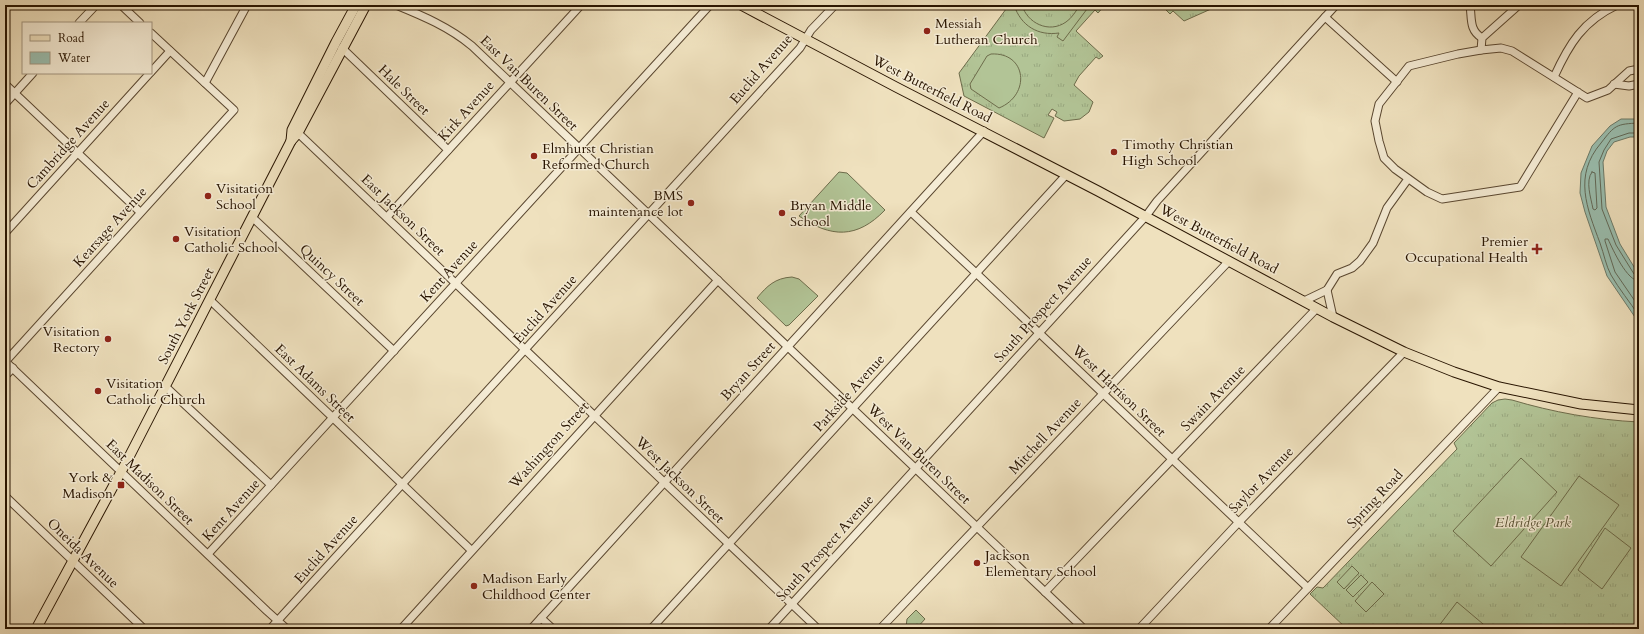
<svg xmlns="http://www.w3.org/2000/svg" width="1644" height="634" viewBox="0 0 1644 634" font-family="Cardo,serif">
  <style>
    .grass { fill: url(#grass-tufts); stroke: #6d6c4b }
    .garden { fill: #b2c496; stroke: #6d6c4b }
    .water { fill: #9abeaf; stroke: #6c7a69 }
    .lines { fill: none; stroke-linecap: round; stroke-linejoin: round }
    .shore { stroke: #616958; stroke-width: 1 }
    .minor-casing { stroke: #5a4730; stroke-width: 9 }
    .major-casing { stroke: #281400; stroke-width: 11 }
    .minor { stroke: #f5ecd5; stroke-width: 7 }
    .major { stroke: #efe1be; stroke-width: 9 }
    .poi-dot { fill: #8f2418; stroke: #f5ecd5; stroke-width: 1.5 }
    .labels { text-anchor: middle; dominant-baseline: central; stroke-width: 3; stroke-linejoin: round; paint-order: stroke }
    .poi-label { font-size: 14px; fill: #281400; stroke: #f5ecd5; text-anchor: start }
    .street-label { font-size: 14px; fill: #281400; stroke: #f5ecd5 }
    .park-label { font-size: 14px; font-style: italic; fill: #585234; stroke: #f5ecd5 }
  </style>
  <defs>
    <pattern id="grass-tufts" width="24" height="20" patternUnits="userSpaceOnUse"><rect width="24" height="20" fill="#b2c496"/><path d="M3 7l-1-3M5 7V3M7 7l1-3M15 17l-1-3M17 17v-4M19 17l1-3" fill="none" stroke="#99a880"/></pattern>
  </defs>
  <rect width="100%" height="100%" fill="#efe1be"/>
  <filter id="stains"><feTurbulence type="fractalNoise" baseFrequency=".005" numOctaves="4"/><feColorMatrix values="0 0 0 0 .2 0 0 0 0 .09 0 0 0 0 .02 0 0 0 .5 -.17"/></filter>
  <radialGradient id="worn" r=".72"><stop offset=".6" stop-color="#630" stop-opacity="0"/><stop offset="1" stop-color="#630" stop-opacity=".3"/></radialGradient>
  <g class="grass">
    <path d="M1009,5H1105L1098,13L1095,10L1076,31L1103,56L1099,59L1096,57L1079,76L1074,85L1093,102L1089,112L1080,119L1064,121L1055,116L1057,112L1052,109L1048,115L1054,118L1044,138L964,96L959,73Z"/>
    <path d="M1161,5H1214L1211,9L1184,21L1173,11L1170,14Z"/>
    <path d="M1505,399L1512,400C1552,412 1596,420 1639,422V629H1347L1310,594L1317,587L1323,588L1457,449L1454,443L1492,403L1498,400Z"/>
    <path d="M916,610L925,619L916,629H907L906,627L907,619Z"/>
  </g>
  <g class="garden">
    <path d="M1014,5H1022C1027,23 1049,34 1066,22C1072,18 1076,11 1080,5H1090L1063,41L1057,37L1059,33C1038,36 1021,26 1014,5Z"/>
    <path d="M991,54C1027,52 1031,95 999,108L971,89L970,84L987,56Z"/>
    <path d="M839,172L847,173L885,210C857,239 831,238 799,216Z"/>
    <path d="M792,277L799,279L818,296L789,325L786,326L757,298C767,286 775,278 792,277Z"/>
    <path d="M1521,458L1557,492L1491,566L1453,531Z"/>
    <path d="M1579,476L1619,505L1561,586L1521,557Z"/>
    <path d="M1605,528L1631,548L1602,589L1578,570Z"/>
    <path d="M1352,566L1359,573L1344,589L1337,582Z"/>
    <path d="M1361,575L1368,582L1353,597L1346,590Z"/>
    <path d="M1372,582L1384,594L1366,612L1355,601Z"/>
    <path d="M1457,602L1489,629H1441L1438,627Z"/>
  </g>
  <path class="water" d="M1621,119H1639V137H1630L1614,142L1607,151L1603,162L1606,207L1620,244L1639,275V323L1607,276L1585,212L1580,193L1581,173L1592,146L1610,126Z"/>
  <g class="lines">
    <g class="shore">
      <path d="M1639,123C1616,124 1615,125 1601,143C1573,176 1587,208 1600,243C1604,254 1606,266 1611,275C1619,289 1630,302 1639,316"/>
      <path d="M1639,133H1629L1611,139L1604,150L1599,162L1602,209L1616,245L1634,274L1639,276"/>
      <path d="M1592,172L1595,173L1597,208L1595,210L1593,209C1591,198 1585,181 1592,172Z"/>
      <path d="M1639,281C1627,281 1613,250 1608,239H1605V241L1615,272L1639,307"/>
    </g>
    <g class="minor-casing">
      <g id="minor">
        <path d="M121,5L140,23"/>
        <path d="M396,5C423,16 449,27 472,46L1084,629"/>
        <path d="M1470,5C1472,19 1469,30 1482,38"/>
        <path d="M1325,17L1397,82"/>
        <path d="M79,23L96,5"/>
        <path d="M342,48L448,150"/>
        <path d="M1481,50L1482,38L1519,5"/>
        <path d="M151,72L170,51"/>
        <path d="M1554,77C1569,44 1583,21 1617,5"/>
        <path d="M205,83L247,5"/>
        <path d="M5,84L140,212"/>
        <path d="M1614,84L1629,86L1639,84"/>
        <path d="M1578,92L1520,187L1442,199L1427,192L1395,169L1384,158L1379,141L1375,121L1379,104L1409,66L1458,54L1481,50L1501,48L1512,51L1587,98L1608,90L1629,71L1639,69"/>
        <path d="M5,104L33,73"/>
        <path d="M298,133L818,629"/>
        <path d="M911,212L976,273L1308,588"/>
        <path d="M252,217L394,351"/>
        <path d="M387,217L581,5"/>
        <path d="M5,233L150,73"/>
        <path d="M1327,290L1333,317"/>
        <path d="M210,300L471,550"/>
        <path d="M1304,301L1327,290L1337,274L1352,268L1360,261L1373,243L1387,208L1408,179"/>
        <path d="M5,361L267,611L287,629"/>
        <path d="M6,361L234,110L151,33"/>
        <path d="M5,376L13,368"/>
        <path d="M166,387L271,485"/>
        <path d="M5,496L144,629"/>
        <path d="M208,554L710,5"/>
        <path d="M1045,592L1317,308"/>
        <path d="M541,618L553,629"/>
        <path d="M270,629L800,48L811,30L835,5"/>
        <path d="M401,629L718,280"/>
        <path d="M531,629L984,131"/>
        <path d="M651,629L1066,175"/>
        <path d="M769,629L1146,216L1157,201L1336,5"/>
        <path d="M880,629L1229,261"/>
        <path d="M1139,629L1238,523L1404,352"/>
        <path d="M1269,629L1499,387"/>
      </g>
    </g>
    <g class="major-casing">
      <g id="major">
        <path d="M741,5L896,87L1098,191L1333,317L1404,352L1454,372L1499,387L1581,404L1639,410"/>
        <path d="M291,141L292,130L336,42L356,5"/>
        <path d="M36,629L129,457L291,141L298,133L366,5"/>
      </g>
    </g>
    <use href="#minor" class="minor"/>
    <use href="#major" class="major"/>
  </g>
  <g class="poi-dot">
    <circle cx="927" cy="31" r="4"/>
    <circle cx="1114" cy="152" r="4"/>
    <circle cx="534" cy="156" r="4"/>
    <circle cx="208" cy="196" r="4"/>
    <circle cx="691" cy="203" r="4"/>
    <circle cx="782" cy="213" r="4"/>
    <circle cx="176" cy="239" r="4"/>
    <path d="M1535 243h4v4h4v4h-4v4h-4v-4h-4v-4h4z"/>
    <circle cx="108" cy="339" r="4"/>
    <circle cx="98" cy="391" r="4"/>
    <rect x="117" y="481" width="8" height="8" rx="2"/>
    <circle cx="977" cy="563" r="4"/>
    <circle cx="474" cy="586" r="4"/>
  </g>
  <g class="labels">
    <g class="poi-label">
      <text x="935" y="23">Messiah<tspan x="935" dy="16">Lutheran Church</tspan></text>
      <text x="1122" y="144">Timothy Christian<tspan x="1122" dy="16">High School</tspan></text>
      <text x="542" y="148">Elmhurst Christian<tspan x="542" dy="16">Reformed Church</tspan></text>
      <text x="216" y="188">Visitation<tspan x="216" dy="16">School</tspan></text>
      <text x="683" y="195" text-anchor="end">BMS<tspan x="683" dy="16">maintenance lot</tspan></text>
      <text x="790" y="205">Bryan Middle<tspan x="790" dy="16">School</tspan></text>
      <text x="184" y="231">Visitation<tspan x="184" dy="16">Catholic School</tspan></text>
      <text x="1528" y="241" text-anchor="end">Premier<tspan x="1528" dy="16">Occupational Health</tspan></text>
      <text x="100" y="331" text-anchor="end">Visitation<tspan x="100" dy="16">Rectory</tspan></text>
      <text x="106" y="383">Visitation<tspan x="106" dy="16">Catholic Church</tspan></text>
      <text x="113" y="477" text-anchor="end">York &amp;<tspan x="113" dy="16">Madison</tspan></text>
      <text x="985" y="555">Jackson<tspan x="985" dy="16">Elementary School</tspan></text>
      <text x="482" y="578">Madison Early<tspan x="482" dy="16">Childhood Center</tspan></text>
    </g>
    <g class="street-label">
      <text transform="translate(761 69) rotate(-49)">Euclid Avenue</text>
      <text transform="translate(529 83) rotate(44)">East Van Buren Street</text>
      <text transform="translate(932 89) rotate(27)">West Butterfield Road</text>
      <text transform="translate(404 90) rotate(44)">Hale Street</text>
      <text transform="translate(466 111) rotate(-48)">Kirk Avenue</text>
      <text transform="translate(68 144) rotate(-48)">Cambridge Avenue</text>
      <text transform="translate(403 215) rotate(44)">East Jackson Street</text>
      <text transform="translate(110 227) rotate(-48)">Kearsage Avenue</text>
      <text transform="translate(1219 239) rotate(28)">West Butterfield Road</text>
      <text transform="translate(449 271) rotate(-48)">Kent Avenue</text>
      <text transform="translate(332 275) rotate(43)">Quincy Street</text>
      <text transform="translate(545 309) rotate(-48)">Euclid Avenue</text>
      <text transform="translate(1043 309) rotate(-48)">South Prospect Avenue</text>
      <text transform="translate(186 316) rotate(-63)">South York Street</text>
      <text transform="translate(748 371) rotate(-48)">Bryan Street</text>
      <text transform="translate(315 383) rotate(44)">East Adams Street</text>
      <text transform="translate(1119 391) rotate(44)">West Harrison Street</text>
      <text transform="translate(849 393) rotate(-48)">Parkside Avenue</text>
      <text transform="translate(1213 398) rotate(-46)">Swain Avenue</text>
      <text transform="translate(1045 436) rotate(-47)">Mitchell Avenue</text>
      <text transform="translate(549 445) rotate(-48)">Washington Street</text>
      <text transform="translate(919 454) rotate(44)">West Van Buren Street</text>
      <text transform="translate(680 480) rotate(44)">West Jackson Street</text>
      <text transform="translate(1261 480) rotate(-46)">Saylor Avenue</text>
      <text transform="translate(150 482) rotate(44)">East Madison Street</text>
      <text transform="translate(1375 499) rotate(-47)">Spring Road</text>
      <text transform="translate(231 510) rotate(-48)">Kent Avenue</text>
      <text transform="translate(825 548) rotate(-48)">South Prospect Avenue</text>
      <text transform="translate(326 549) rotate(-48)">Euclid Avenue</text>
      <text transform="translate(83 553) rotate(44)">Oneida Avenue</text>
    </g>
    <g class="park-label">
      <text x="1533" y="522">Eldridge Park</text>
    </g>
  </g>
  <rect width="1644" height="634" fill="none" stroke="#efe1be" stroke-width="20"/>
  <rect x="6" y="6" width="1632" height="622" fill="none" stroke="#281400" stroke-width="2"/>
  <rect x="10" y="10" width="1624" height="614" fill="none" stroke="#281400"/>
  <rect x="22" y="22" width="130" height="52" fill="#f5ecd5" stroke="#a39680"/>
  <rect x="30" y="35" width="20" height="6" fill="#efe1be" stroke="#a39680"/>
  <text x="58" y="42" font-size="12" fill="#281400">Road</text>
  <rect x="30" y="52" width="20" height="12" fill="#9abeaf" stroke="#a39680"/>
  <text x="58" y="62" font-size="12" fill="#281400">Water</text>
  <rect width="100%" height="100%" filter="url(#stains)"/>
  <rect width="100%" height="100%" fill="url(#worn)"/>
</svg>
